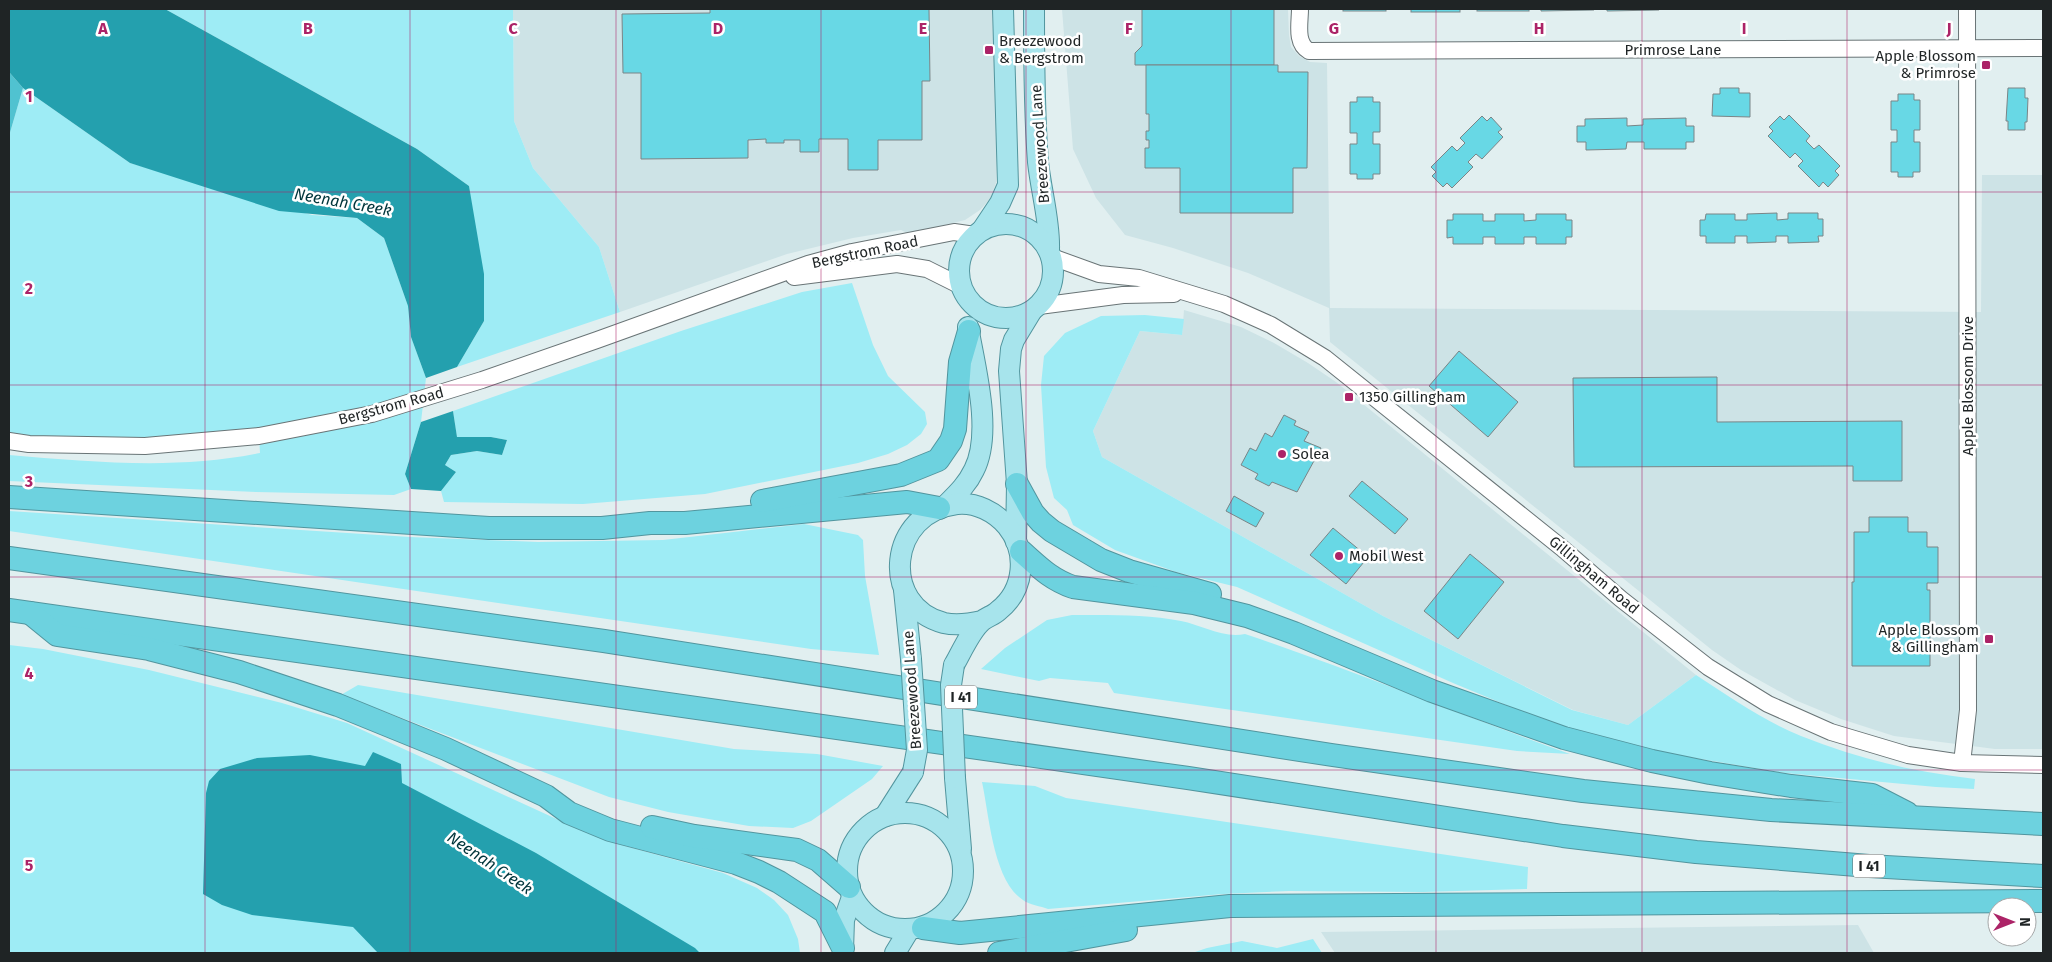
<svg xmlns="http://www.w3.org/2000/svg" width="2052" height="962" viewBox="0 0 2052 962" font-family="'Fira Sans',sans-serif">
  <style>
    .built { fill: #cde3e6 }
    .green { fill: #9eecf5 }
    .forest { fill: #50c2d0 }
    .water { fill: #24a0ae }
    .building { fill: #68d8e5; stroke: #7a8587 }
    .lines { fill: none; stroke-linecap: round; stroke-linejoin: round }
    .minor-casing { stroke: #697476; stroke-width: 18 }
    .major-casing { stroke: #52959e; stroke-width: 22 }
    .highway-casing { stroke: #52959e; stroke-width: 24 }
    .minor { stroke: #fff; stroke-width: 16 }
    .major { stroke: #a7e4ec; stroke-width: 20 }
    .highway { stroke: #6dd2df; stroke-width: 22 }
    .major-bridge-casing { stroke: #52959e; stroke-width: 22; stroke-linecap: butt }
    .major-bridge { stroke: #a7e4ec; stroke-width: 20 }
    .grid { fill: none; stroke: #ac2367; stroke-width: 1; stroke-opacity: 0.55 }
    .poi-dot { fill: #ac2367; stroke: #fff; stroke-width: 2 }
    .labels { text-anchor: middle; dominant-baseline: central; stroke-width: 5; stroke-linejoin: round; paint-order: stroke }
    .shield { fill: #fff; stroke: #626666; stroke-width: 1 }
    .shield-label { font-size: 14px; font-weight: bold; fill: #1f2425 }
    .poi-label { font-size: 15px; fill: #1f2425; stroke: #fff; text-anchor: start }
    .street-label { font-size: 15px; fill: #1f2425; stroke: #fff }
    .water-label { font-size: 16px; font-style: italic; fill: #00353b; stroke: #fff }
    .grid-label { font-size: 16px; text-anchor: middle; font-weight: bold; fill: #ac2367; stroke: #fff; stroke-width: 5; stroke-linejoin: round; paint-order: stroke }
  </style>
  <rect width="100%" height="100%" fill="#e1eff0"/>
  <g class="built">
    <path d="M513,9H992L997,153L996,183L990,199L980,210L965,220L909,234L901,230L853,238L787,254L620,312L599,247L533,168L514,121Z"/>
    <path d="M1062,9H1288L1289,35L1291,47L1299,56L1310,62L1327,63L1330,308L1981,312L1982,175H2043V749H1995L1894,736L1841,719L1795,700L1741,670L1712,650L1330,342L1329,308L1248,273L1173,248L1125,235L1096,198L1073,149Z"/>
    <path d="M1184,310L1241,327L1274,343L1308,363L1336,382L1696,675L1628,725L1573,710L1383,616L1102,457L1093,431L1140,331L1182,335Z"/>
    <path d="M1858,925L1874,953H1335L1321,932Z"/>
  </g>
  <g class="green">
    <path d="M165,9H513L514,121L533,168L599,247L620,312L457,367L484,321L469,186L417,149Z"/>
    <path d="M23,88L130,163L312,215L357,218L384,238L408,306L411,337L426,378L421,422L405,474L411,489L394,495L256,492L9,481V455C92,462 178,470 260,453L259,436L9,441V136Z"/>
    <path d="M852,283L873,345L888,376L925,412L927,424L921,434L907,445L888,454L858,463L705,494L583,504L444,502L441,491L456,472L445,465L451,455L477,451L502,455L507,440L491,437L457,438L453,411L681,331L802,292Z"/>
    <path d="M1145,315L1184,319L1182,335L1140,331L1093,431L1102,457L1383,616L1572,710L1628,725L1696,675C1730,697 1764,721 1801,736C1858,759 1915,772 1975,779L1974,789L1936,787L1785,773L1671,754L1584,734L1523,712L1453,683L1237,587L1176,572L1115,550L1073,525L1067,510L1054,498L1046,467L1041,385L1044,356L1065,333L1101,316Z"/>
    <path d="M9,511L410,537L538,542L663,540L804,524L858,535L863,540L865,576L879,655L811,649L9,531Z"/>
    <path d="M1072,615C1108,615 1146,614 1181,621C1202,625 1224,639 1245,634C1354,671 1461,715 1570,754L1517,751L1114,693L1108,683L1050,678L1039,681L981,669L1005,648L1047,620Z"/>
    <path d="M9,645L43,649L149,670L282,703L347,723L574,827L625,846L723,873L757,888L774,900L788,915L798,939L800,953H9Z"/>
    <path d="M358,685L734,749L817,754L883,766L872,779L811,821L793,828L749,826L668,812L609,797L381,710L339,696Z"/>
    <path d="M982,782L1035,786L1066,798L1528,867L1527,889L1423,892L1289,891L1223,894L1048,909C1041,906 1029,905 1023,900C993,881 989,814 982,782Z"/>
    <path d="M1313,939L1322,953H1192L1207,948L1242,941L1277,948Z"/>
  </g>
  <path class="forest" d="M9,72L23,88L9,136Z"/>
  <g class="water">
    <path d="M9,9H165L417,149L469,186L484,274V321L457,367L426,378L411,337L408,306L384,238L357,218L279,211L130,163L23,88L9,72Z"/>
    <path d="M453,411L457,437H491L507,440L502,455L477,451L451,455L445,465L456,472L441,491L411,489L405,474L421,422Z"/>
    <path d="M373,752L401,764L402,783L536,853L695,948L700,953H378L353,927L252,915L222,905L203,894L206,793L209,781L220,769L257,758L310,755L365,766Z"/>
  </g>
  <g class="building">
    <path d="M710,9H929L930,81H922V140H878V170H848V139H819V152H800V140H784V143H766V139L748,140V158L641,159V73H623L622,14L710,13Z"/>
    <path d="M1142,9H1274V65H1135V53L1142,46Z"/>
    <rect x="1343" y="9" width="43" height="2"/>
    <rect x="1411" y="9" width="49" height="3"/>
    <rect x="1477" y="9" width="52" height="2"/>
    <path d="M1541,9H1594V10L1541,11Z"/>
    <path d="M1607,9H1659V10L1607,11Z"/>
    <path d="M1146,65H1278V72H1308L1307,168H1293V213H1180V168H1145V148H1149V140H1146V131H1149V114H1146Z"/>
    <path d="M1720,88H1739V93H1750V117L1712,116L1713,94H1720Z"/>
    <path d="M2008,88H2025V98H2028L2027,122H2025V130H2008V121H2006Z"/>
    <path d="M1898,94H1914V100H1920V130H1914V142H1920V172H1913V177H1898V172H1891V142H1897V130H1891V101H1898Z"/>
    <path d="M1357,97H1373V102H1380V132H1373V144H1380V174H1373V179H1357V174H1350V144H1357V133H1350V102H1357Z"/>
    <path d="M1789,115L1810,136L1806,141L1814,149L1819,145L1840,166L1835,171L1839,175L1828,187L1823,182L1819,187L1798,166L1803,161L1795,153L1790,158L1768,136L1773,131L1769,127L1780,116L1784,120Z"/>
    <path d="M1482,116L1487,121L1491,117L1502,129L1498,132L1503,137L1482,159L1476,154L1468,162L1473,167L1452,188L1447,183L1443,187L1432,176L1436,172L1431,167L1452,146L1457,151L1465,143L1460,138Z"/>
    <path d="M1627,118V126L1643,125V119L1686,118V126H1694V142H1686V149H1644V142H1627L1626,149L1586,150V142H1577V126H1585V119Z"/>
    <path d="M1777,213V220L1788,219V213H1818V219H1823V236H1818L1819,242L1788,243V236H1776V242L1747,243V236H1735V243H1706V236H1700V220H1705L1706,214H1735V220H1747V214Z"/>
    <path d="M1453,214H1483V221H1495V214H1524V221L1536,220V214H1566V220H1572V237H1566V244H1536V237H1524V244H1495V237H1483V244H1453V237L1447,238V220H1453Z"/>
    <path d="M1459,351L1518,402L1488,437L1429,386Z"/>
    <path d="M1717,377V422L1902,421V481H1853V466L1574,467L1573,378Z"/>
    <path d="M1284,415L1296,421L1294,425L1309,432L1304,441L1321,448L1297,492L1272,482L1269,486L1255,479L1258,474L1241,465L1250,448L1256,451L1265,433L1272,437Z"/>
    <path d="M1362,481L1408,519L1395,534L1349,496Z"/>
    <path d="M1234,496L1264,513L1256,527L1226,511Z"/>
    <path d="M1869,517H1908V532H1927V547H1938V583H1927V590H1930V666H1852V582H1854V532H1869Z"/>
    <path d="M1333,528L1368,557L1346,584L1310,555Z"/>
    <path d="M1470,554L1504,582L1458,639L1424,611Z"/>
  </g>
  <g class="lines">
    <g class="minor-casing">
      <g id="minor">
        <path d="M1300,9C1300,23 1295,43 1309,51L2043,48"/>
        <path d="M1052,257L1099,274L1139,278L1224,304L1271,325L1325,358L1562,548L1621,599L1708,667L1768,704L1831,732L1908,755L1962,763L2043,765"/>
        <path d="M794,277L897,264L927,269L959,285"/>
        <path d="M1039,306L1123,295L1174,294"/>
        <path d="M9,441L29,444L145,446L259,436L372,414L482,380L597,340L808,264L852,252L954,232L975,235"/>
        <path d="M1962,763L1968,710L1967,9"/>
      </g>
    </g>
    <g class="major-casing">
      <g id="major">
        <path d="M1034,9C1034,60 1034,111 1038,162C1041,191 1050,221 1049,249"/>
        <circle cx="1006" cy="271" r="47"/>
        <path d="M982,230L1000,203L1008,185L1003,9"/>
        <path d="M945,506C956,495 967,485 974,470C993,433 975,367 968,327"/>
        <path d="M1016,542L1017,484L1009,371L1011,349L1014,340L1031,312"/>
        <path d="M904,590L911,659"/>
        <path d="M954,665C961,653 971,630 982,621C987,617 994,615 998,611C1025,590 1028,552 1007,526C995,512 976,502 957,504C888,512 879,606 944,623C957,626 969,624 982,621"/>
        <path d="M955,778L961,849"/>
        <circle cx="905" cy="871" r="58"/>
        <path d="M885,816L913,772"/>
        <path d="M843,951L844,920L852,897"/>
        <path d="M895,953L909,930"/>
      </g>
    </g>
    <g class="highway-casing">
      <g id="highway">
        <path d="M1017,484L1033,513L1041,522L1052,531L1101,560L1129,571L1210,594"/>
        <path d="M9,497L489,528H602L650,523H685L907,502L939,508"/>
        <path d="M762,501L901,475L938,460L951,441L955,429L960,362L969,331"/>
        <path d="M1021,551C1038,566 1050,579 1073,587L1194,603L1247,616L1294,633L1432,691L1564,738L1652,761L1710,773L1791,786L1872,795L1907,813"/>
        <path d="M9,558L604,641L1332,755L1583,791L1771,810L2043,824"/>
        <path d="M9,610L1188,778L1563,836L1696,852L1869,866L2043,876"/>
        <path d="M30,613L57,635L149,649L239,672L338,705L446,749L546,796L569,813L610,830L736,863L759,872L779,882L825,912L843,948"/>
        <path d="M652,827L694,836L797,850L818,860L849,887"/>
        <path d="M923,928L960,933L1230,906L2043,901"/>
        <path d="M999,953L1126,930"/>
      </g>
    </g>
    <use href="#minor" class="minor"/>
    <use href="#major" class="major"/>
    <use href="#highway" class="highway"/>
    <g class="major-bridge-casing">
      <g id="major-bridge">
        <path d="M911,659L917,750L913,772"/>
        <path d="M954,665L951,685L955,778"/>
      </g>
    </g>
    <use href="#major-bridge" class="major-bridge"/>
  </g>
  <path class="grid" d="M205,9V953M410,9V953M616,9V953M821,9V953M1026,9V953M1231,9V953M1436,9V953M1642,9V953M1847,9V953M9,192H2043M9,385H2043M9,577H2043M9,770H2043"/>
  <g class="poi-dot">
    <rect x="984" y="45" width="10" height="10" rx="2.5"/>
    <rect x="1981" y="60" width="10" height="10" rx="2.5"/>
    <rect x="1344" y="392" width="10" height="10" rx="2.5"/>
    <circle cx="1282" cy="454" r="5"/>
    <circle cx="1339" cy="556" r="5"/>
    <rect x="1984" y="634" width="10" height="10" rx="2.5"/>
  </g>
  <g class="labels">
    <g class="shield">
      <rect x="945" y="685.5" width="32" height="23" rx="4"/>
      <rect x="1853" y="854.5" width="32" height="23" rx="4"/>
    </g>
    <g class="shield-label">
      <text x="961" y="697">I 41</text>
      <text x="1869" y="866">I 41</text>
    </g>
    <g class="poi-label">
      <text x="999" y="41">Breezewood<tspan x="999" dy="17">&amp; Bergstrom</tspan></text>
      <text x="1976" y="56" text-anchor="end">Apple Blossom<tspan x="1976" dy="17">&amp; Primrose</tspan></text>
      <text x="1359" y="397">1350 Gillingham</text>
      <text x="1292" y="454">Solea</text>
      <text x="1349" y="556">Mobil West</text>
      <text x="1979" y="630" text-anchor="end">Apple Blossom<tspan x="1979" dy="17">&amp; Gillingham</tspan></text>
    </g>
    <g class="street-label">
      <text x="1673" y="50">Primrose Lane</text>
      <text transform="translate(1040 144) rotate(-94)">Breezewood Lane</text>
      <text transform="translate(865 252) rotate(-12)">Bergstrom Road</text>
      <text transform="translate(1968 386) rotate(-90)">Apple Blossom Drive</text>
      <text transform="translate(391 406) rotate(-15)">Bergstrom Road</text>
      <text transform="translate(1594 575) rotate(40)">Gillingham Road</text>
      <text transform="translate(912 690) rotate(-94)">Breezewood Lane</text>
    </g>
    <g class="water-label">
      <text transform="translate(343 202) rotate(10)">Neenah Creek</text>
      <text transform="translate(490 863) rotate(34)">Neenah Creek</text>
    </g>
  </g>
  <g class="grid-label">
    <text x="103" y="34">A</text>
    <text x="308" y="34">B</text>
    <text x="513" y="34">C</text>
    <text x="718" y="34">D</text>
    <text x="923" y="34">E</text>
    <text x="1129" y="34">F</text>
    <text x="1334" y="34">G</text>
    <text x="1539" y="34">H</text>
    <text x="1744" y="34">I</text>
    <text x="1949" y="34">J</text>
    <text x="29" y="102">1</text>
    <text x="29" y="294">2</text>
    <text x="29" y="487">3</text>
    <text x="29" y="679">4</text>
    <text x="29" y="871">5</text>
  </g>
  <rect width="2052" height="962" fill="none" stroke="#1f2425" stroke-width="20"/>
  <g transform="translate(2012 922) rotate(90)"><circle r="24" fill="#ffffff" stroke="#a5a7a8"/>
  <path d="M0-4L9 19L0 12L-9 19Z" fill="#ac2367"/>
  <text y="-8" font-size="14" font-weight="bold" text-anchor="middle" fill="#1f2425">N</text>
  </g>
</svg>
